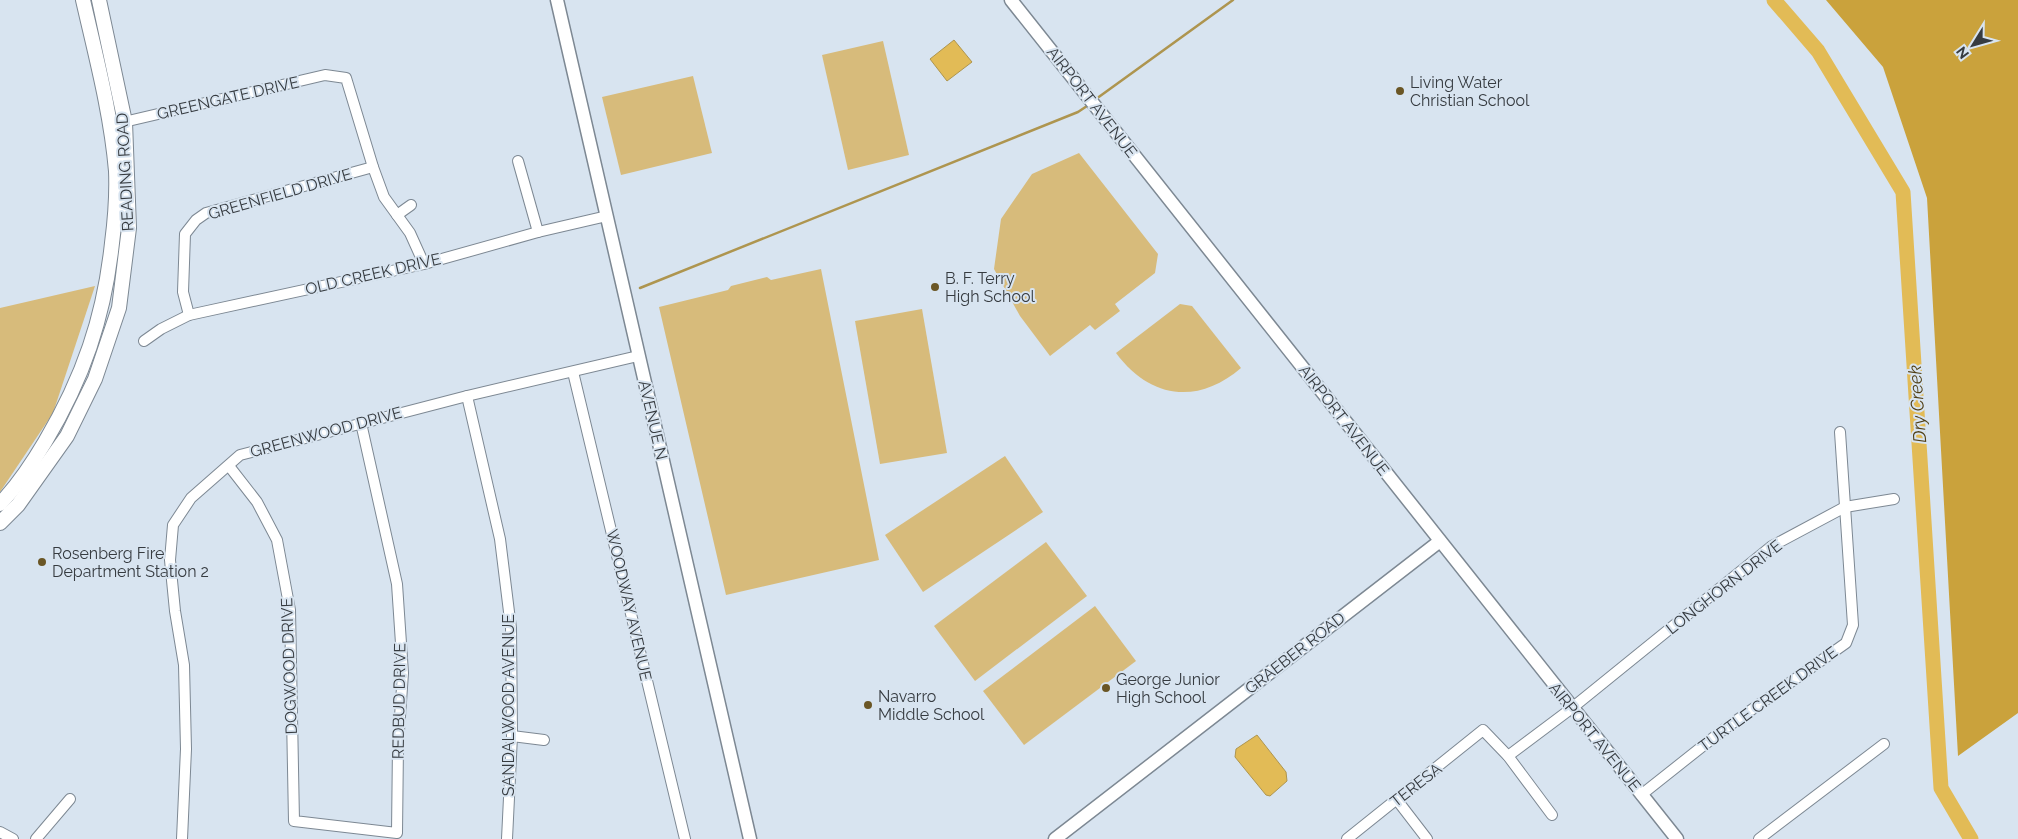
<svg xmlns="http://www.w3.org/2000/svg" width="2018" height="839" viewBox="0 0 2018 839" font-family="Raleway,sans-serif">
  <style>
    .green { fill: #d7bb7b }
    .forest { fill: #caa23c }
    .water { fill: #e2bb56; stroke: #ae954f }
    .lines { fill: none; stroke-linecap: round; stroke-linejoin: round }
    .stream { stroke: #ae954f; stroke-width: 2.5 }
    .river { stroke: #e2bb56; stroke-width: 15 }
    .minor-casing { stroke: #7d8893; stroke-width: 12 }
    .tertiary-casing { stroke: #7d8893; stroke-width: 15 }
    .secondary-casing { stroke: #7d8893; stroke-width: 16 }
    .minor { stroke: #fff; stroke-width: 10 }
    .tertiary { stroke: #fff; stroke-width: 12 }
    .secondary { stroke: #fff; stroke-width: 14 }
    .poi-dot { fill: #6a5625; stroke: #d8e4f0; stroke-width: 2 }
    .labels { text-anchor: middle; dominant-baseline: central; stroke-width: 4; stroke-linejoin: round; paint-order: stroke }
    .poi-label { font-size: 16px; fill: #363b40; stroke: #d8e4f0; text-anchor: start }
    .street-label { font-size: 16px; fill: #363b40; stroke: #d8e4f0 }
    .water-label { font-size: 18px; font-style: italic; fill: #4f3e14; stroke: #d8e4f0 }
  </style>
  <rect width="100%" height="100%" fill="#d8e4f0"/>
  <g class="green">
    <path d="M883,41L909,155L848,170L822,55Z"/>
    <path d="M693,76L712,153L621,175L602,97Z"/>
    <path d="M1079,153L1158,254L1155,273L1115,304L1120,311L1095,330L1090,325L1050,356L1020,316L994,269L1001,219L1032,174Z"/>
    <path d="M821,269L879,560L726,595L659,307L728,290L731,286L767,277L771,280Z"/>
    <path d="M95,286L53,413L0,492V308Z"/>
    <path d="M1180,304L1192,306L1241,368C1198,405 1150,399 1116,353Z"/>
    <path d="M922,309L947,453L880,464L855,321Z"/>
    <path d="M1005,456L1043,512L923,592L885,535Z"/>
    <path d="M1046,542L1087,596L975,681L934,626Z"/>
    <path d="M1095,606L1136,661L1024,745L983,691Z"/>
  </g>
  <path class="forest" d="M1826,0H2018V713L1958,756L1927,198L1883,67Z"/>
  <g class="water">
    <path d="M954,40L972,62L947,81L930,59Z"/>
    <path d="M1257,735L1286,772L1287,781L1270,796L1266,795L1235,757L1236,749Z"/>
  </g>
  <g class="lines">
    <g class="stream">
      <path d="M1096,99L1233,0"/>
      <path d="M640,288L1078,112L1090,104"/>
    </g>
    <path class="river" d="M1774,0L1818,51L1903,192L1941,788L1971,839"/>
    <g class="minor-casing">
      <g id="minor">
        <path d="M111,125L325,75L346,78L373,167L384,197L410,233L424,264"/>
        <path d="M518,161L538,232"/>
        <path d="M397,215L411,205"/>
        <path d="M189,315L183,292L185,234L196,220L206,213L373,167"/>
        <path d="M144,341L161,329L189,315L424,264L538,232L607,216"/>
        <path d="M573,372L685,839"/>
        <path d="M467,396L500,539L511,628L512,736L507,839"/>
        <path d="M229,466L257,502L277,540L290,610L294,821L397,833L398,745L403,673L397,584L361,423"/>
        <path d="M512,736L544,740"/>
        <path d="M1508,756L1572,708L1772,546L1845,507L1894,499"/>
        <path d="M1641,795L1723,730L1846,643L1853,625L1840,432"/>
        <path d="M1397,800L1427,839"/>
        <path d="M0,832L13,839"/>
        <path d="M36,839L70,799"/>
        <path d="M182,839L186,749L184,665L175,611L170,560L173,525L191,498L240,455L467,396L638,356"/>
        <path d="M1347,839L1483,730L1508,756L1552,815"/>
        <path d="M1759,839L1884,744"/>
      </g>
    </g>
    <g class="tertiary-casing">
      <g id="tertiary">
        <path d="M557,0L750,839"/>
        <path d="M1011,0L1677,839"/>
        <path d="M1055,839L1440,541"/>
      </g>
    </g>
    <g class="secondary-casing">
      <g id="secondary">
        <path d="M0,504C17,486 32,464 45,442C83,378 104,318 112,243C115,220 117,195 116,171C111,113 96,57 83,0"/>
        <path d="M0,523L18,505L67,436L95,379L119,308L129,228L125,122L99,0"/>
      </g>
    </g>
    <use href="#minor" class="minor"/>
    <use href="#tertiary" class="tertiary"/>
    <use href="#secondary" class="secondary"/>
  </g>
  <g class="poi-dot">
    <circle cx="1400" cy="91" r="5"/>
    <circle cx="935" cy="287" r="5"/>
    <circle cx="42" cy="562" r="5"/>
    <circle cx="1106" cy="688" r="5"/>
    <circle cx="868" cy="705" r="5"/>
  </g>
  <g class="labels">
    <g class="poi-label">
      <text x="1410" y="82">Living Water<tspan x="1410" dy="18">Christian School</tspan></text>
      <text x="945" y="278">B. F. Terry<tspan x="945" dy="18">High School</tspan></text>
      <text x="52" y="553">Rosenberg Fire<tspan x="52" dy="18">Department Station 2</tspan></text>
      <text x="1116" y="679">George Junior<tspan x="1116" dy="18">High School</tspan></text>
      <text x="878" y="696">Navarro<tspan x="878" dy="18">Middle School</tspan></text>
    </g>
    <g class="street-label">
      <text transform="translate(228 98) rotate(-13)">GREENGATE DRIVE</text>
      <text transform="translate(1092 102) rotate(52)">AIRPORT AVENUE</text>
      <text transform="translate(125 172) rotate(-93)">READING ROAD</text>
      <text transform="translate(280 194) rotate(-16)">GREENFIELD DRIVE</text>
      <text transform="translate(373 274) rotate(-13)">OLD CREEK DRIVE</text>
      <text transform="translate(653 420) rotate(77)">AVENUE N</text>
      <text transform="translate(1344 420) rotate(52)">AIRPORT AVENUE</text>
      <text transform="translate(326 432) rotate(-15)">GREENWOOD DRIVE</text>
      <text transform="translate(1724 587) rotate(-38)">LONGHORN DRIVE</text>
      <text transform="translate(629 605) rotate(77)">WOODWAY AVENUE</text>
      <text transform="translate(1295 653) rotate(-38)">GRAEBER ROAD</text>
      <text transform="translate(289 666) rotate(-92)">DOGWOOD DRIVE</text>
      <text transform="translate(1768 699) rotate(-36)">TURTLE CREEK DRIVE</text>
      <text transform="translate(399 701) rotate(-89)">REDBUD DRIVE</text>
      <text transform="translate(508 705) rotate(-90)">SANDALWOOD AVENUE</text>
      <text transform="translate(1595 737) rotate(51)">AIRPORT AVENUE</text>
      <text transform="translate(1416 785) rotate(-38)">TERESA</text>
    </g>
    <g class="water-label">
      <text transform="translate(1917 404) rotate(-94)">Dry Creek</text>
    </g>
  </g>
  <g transform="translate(1973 45) rotate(233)" stroke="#d8e4f0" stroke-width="4" paint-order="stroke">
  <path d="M0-4L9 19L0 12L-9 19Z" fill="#363b40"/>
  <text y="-8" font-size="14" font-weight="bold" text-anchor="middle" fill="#363b40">N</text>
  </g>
</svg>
